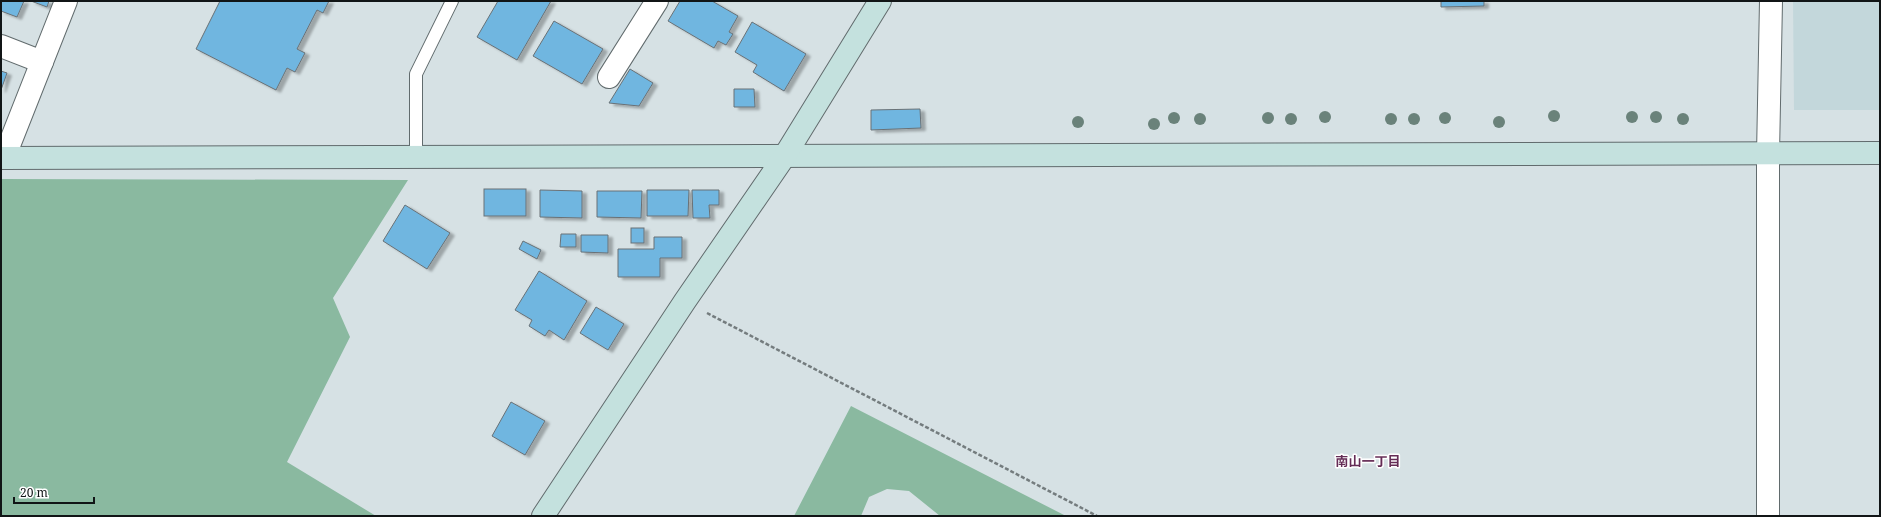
<svg xmlns="http://www.w3.org/2000/svg" width="1881" height="517" viewBox="0 0 1881 517" font-family="'Noto Serif','Noto Sans JP',serif">
  <style>
    .built { fill: #c3d7db }
    .green { fill: #8ab9a0 }
    .building { fill: #70b6e0; stroke: #697176; filter: url(#shadow) }
    .lines { fill: none; stroke-linecap: round; stroke-linejoin: round }
    .lane-casing { stroke: #616b6d; stroke-width: 14 }
    .street-casing { stroke: #616b6d; stroke-width: 24 }
    .secondary-casing { stroke: #616b6d; stroke-width: 24 }
    .path { stroke: #747c7e; stroke-width: 2.5; stroke-dasharray: 4 2; stroke-linecap: butt }
    .lane { stroke: #fff; stroke-width: 12 }
    .street { stroke: #fff; stroke-width: 22 }
    .secondary { stroke: #c4e1de; stroke-width: 22 }
    .tree { fill: #6a827a }
    .labels { text-anchor: middle; dominant-baseline: central; stroke-width: 3; stroke-linejoin: round; paint-order: stroke }
    .neighbourhood-label { font-size: 13px; font-weight: bold; fill: #652c56; stroke: #fff }
  </style>
  <defs>
    <filter id="shadow"><feDropShadow dx="4.5" dy="2.5" stdDeviation="1" flood-color="#0004"/></filter>
  </defs>
  <rect width="100%" height="100%" fill="#d6e1e4"/>
  <path class="built" d="M1793,1H1880V110H1794Z"/>
  <g class="green">
    <path d="M1,179L408,180L333,298L350,337L287,462L376,516H1Z"/>
    <path d="M851,406L1066,516H940L909,491L887,489L869,497L861,516H794Z"/>
  </g>
  <g class="building">
    <path d="M1,1H24L17,17L1,11Z"/>
    <path d="M31,1H49L47,7Z"/>
    <path d="M220,1H329L323,13L317,10L297,49L305,53L295,72L287,68L276,90L196,49Z"/>
    <path d="M498,1H551L517,60L477,37Z"/>
    <path d="M680,1H712L738,16L729,32L733,34L726,45L718,41L714,48L668,21Z"/>
    <path d="M1441,1H1484V6L1441,7Z"/>
    <path d="M554,21L603,49L582,84L533,56Z"/>
    <path d="M752,22L806,54L784,91L753,72L757,65L735,52Z"/>
    <path d="M630,69L653,83L639,106L609,103Z"/>
    <path d="M1,71L7,73L1,90Z"/>
    <path d="M734,89H754L755,107H734Z"/>
    <path d="M920,109L921,128L871,130V110Z"/>
    <rect x="484" y="189" width="42" height="27"/>
    <path d="M540,190L582,191V218L540,217Z"/>
    <path d="M647,190H689L688,216H647Z"/>
    <path d="M692,190H719V205H709L710,218H693Z"/>
    <path d="M597,191H642L641,218L597,217Z"/>
    <path d="M405,205L450,233L427,269L383,241Z"/>
    <rect x="631" y="228" width="13" height="15"/>
    <path d="M561,234H576V247H560Z"/>
    <path d="M581,235H608V253L581,252Z"/>
    <path d="M654,237H682V258H660V277H618V249H654Z"/>
    <path d="M523,241L541,250L537,259L519,249Z"/>
    <path d="M539,271L587,301L564,340L549,330L545,336L529,326L532,320L515,310Z"/>
    <path d="M596,307L624,324L608,350L580,333Z"/>
    <path d="M511,402L545,421L525,455L492,436Z"/>
  </g>
  <g class="lines">
    <g class="lane-casing">
      <path id="lane" d="M416,157V74L452,1"/>
    </g>
    <g class="street-casing">
      <g id="street">
        <path d="M1,46L42,62"/>
        <path d="M609,77L657,1"/>
        <path d="M4,158L66,1"/>
        <path d="M1768,516V154L1771,1"/>
      </g>
    </g>
    <g class="secondary-casing">
      <g id="secondary">
        <path d="M1,158L1880,153"/>
        <path d="M543,516L685,301L784,157L880,1"/>
      </g>
    </g>
    <path class="path" d="M707,313L1097,516"/>
    <use href="#lane" class="lane"/>
    <use href="#street" class="street"/>
    <use href="#secondary" class="secondary"/>
  </g>
  <g class="tree">
    <circle cx="1554" cy="116" r="6"/>
    <circle cx="1325" cy="117" r="6"/>
    <circle cx="1632" cy="117" r="6"/>
    <circle cx="1656" cy="117" r="6"/>
    <circle cx="1174" cy="118" r="6"/>
    <circle cx="1268" cy="118" r="6"/>
    <circle cx="1445" cy="118" r="6"/>
    <circle cx="1200" cy="119" r="6"/>
    <circle cx="1291" cy="119" r="6"/>
    <circle cx="1391" cy="119" r="6"/>
    <circle cx="1414" cy="119" r="6"/>
    <circle cx="1683" cy="119" r="6"/>
    <circle cx="1078" cy="122" r="6"/>
    <circle cx="1499" cy="122" r="6"/>
    <circle cx="1154" cy="124" r="6"/>
  </g>
  <g class="labels">
    <g class="neighbourhood-label">
      <text x="1368" y="461">南山一丁目</text>
    </g>
  </g>
  <rect width="1881" height="517" fill="none" stroke="#111516" stroke-width="4"/>
  <path d="M14 497v6h80v-6" fill="none" stroke="#111516" stroke-width="2"/>
  <text x="20" y="497" font-size="12" fill="#111516" stroke="#ffffff" stroke-width="3" paint-order="stroke">20 m</text>
</svg>
